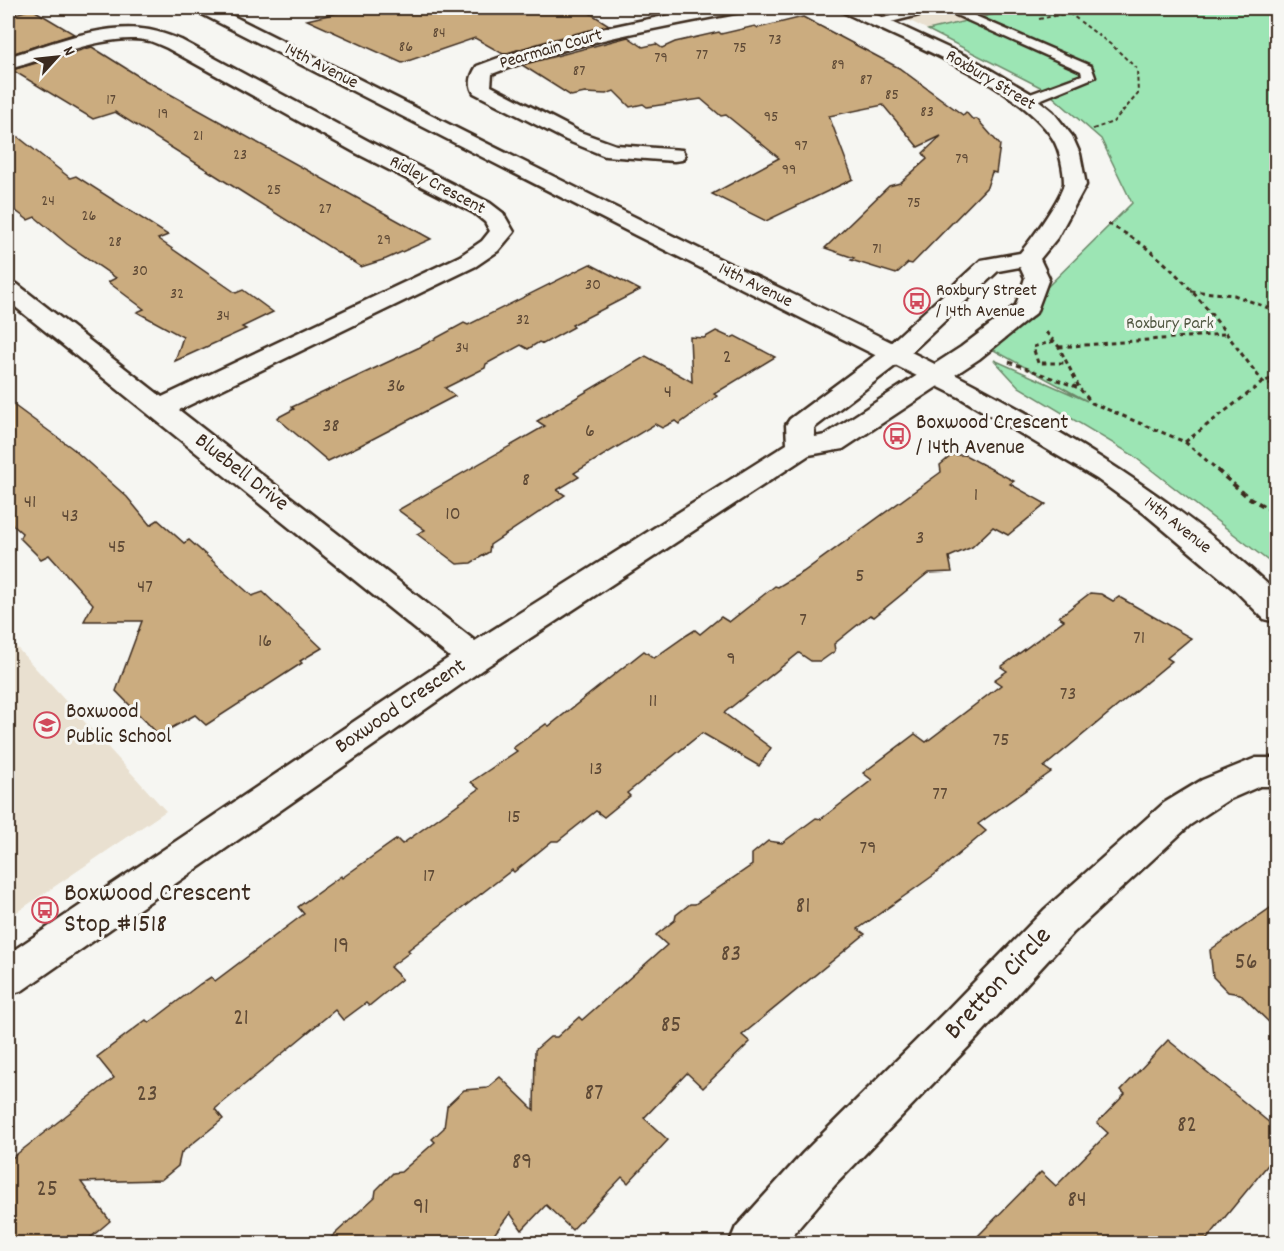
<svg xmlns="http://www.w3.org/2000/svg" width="1284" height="1251" viewBox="0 0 1284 1251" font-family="Dekko,sans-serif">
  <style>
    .built { fill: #e9e0d0 }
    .green { fill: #9ce5b4; stroke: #6c8869; stroke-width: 1.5 }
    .building { fill: #cbac7f; stroke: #3b2a1e; stroke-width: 1.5 }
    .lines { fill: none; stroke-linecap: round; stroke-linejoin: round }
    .lane-casing { stroke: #3b2a1e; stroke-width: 5 }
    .street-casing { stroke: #3b2a1e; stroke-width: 5 }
    .secondary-casing { stroke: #3b2a1e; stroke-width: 5 }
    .path-far2 { stroke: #3b2a1e; stroke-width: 2; stroke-dasharray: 4 3; stroke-linecap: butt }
    .path-far1 { stroke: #3b2a1e; stroke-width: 3; stroke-dasharray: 4.5 4; stroke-linecap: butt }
    .path { stroke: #3b2a1e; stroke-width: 4; stroke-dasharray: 6 4.5; stroke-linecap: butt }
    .lane { fill: #f6f6f2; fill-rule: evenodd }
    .street { fill: #f6f6f2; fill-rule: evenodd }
    .secondary { fill: #f6f6f2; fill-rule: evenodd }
    .labels { text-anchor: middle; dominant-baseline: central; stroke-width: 6; stroke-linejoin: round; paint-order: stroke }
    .far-number-label { font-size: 16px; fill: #5f4a36 }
    .far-street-label { font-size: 18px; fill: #3b2a1e; stroke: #f6f6f2 }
    .far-poi-label { font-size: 18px; fill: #3b2a1e; stroke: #f6f6f2; text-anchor: start }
    .far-park-label { font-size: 18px; fill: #535944; stroke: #f6f6f2 }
    .number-label { font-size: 20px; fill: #5f4a36 }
    .poi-label { font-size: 22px; fill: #3b2a1e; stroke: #f6f6f2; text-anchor: start }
    .street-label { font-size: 22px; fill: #3b2a1e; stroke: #f6f6f2 }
    .near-number-label { font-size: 24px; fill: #5f4a36 }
    .near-poi-label { font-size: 27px; fill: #3b2a1e; stroke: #f6f6f2; text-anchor: start }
    .near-street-label { font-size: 27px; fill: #3b2a1e; stroke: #f6f6f2 }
  </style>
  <rect width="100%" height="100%" fill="#f6f6f2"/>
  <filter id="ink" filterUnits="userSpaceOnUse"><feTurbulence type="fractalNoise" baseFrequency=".0167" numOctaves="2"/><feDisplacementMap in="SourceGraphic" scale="12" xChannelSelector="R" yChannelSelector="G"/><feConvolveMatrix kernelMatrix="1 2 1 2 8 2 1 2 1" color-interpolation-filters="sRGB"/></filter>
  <g filter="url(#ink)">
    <g class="built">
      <path d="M884,8H1020L928,30Z"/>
      <path d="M8,638L166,811L8,918Z"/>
    </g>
    <path class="green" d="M1020,8H1276V567L1131,454L1019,387L994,360L1087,401L990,348L1027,307L1132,203L1101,139L1044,89L928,30Z"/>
    <g class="building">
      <path d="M358,8H582L609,25L503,54L475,38L402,63L307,20Z"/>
      <path d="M32,9L74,34L8,55V16Z"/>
      <path d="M803,17L899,68L963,115L966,112L972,119H977L1000,145L996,173L992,172L987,187L912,264L908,263L896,274L851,260L854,258L825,248L889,186L900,183L927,159L923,153L941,136L918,147L883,105L829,116L853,179L766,221L712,194L779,158L726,115L721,116L701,99L647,107L643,104L630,107L614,91L606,94L585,93L571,96L522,65L628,37L643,47L656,44L662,48L675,42L719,32L721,34L755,26L758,28Z"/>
      <path d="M92,47L143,79L431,239L386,259L361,267L115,112L93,119L12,70Z"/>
      <path d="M8,129L70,178L76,176L168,235L158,239L236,293L243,290L273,312L242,327L246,329L175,361L183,337L137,312L144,309L108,282L116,278L67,244L35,217L28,220L8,205Z"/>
      <path d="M590,264L640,290L572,325L574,327L543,344L539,342L528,349L521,345L486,364L485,368L445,388L455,396L359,446L328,461L277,418L294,409L292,407L420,347L464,323L468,325Z"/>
      <path d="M716,331L731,338L735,336L775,357L714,394L717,396L679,424L675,421L662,428L655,424L574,473L579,477L557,490L565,495L490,545L489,552L471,563L457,564L417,534L425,530L398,510L545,426L537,421L646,356L692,382L690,337L704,338Z"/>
      <path d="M8,401L72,448L127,497L150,525L158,520L184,543L189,540L252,596L263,592L322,648L300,661L302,663L206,725L195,715L159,735L116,691L142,621H84L93,604L49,555L41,559L20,538L22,533L8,521Z"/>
      <path d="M952,455H965L1014,481L1010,484L1046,504L1008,535L993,527L972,547L949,557L952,572L928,573L874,617L870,615L834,644L835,651L821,661H811L799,653L724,713L771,748L759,766L702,733L627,793L630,796L604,817L596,811L558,841H552L514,872L512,870L408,950L410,952L390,967L402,979L369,1006L366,1003L343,1020L335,1010L215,1109L223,1119L181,1153L178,1166L161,1180L81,1182L110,1221L83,1244H8V1161L114,1078L97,1057L146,1020L149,1023L200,984L211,977L215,981L304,914L298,907L341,876L342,878L397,839L402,844L479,789L471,782L517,751L513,748L546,724L549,726L644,651L654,658L687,635L695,630L700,634L721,617L729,622L775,586L778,587L803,572L941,472L940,465Z"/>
      <path d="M1090,593L1101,594L1113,601L1119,597L1191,638L1167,658L1172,661L1044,767L1051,772L978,824L986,831L934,875L858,929L865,934L742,1035L750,1042L703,1088L687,1073L644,1118L668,1140L628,1183L622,1177L572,1230L546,1205L522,1230L510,1213L487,1244H324L375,1197L376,1190L393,1173L401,1172L435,1142L432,1139L444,1128L447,1106L464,1090L487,1088L500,1077L534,1110L535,1050L550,1037H557L579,1017L582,1020L667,945L656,935L675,920L676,915L690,904H695L752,865V854L768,841L782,843L816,818L821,819L872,780L863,773L915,734L926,742L1001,685L994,680L1007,671L1001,667L1064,620L1059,617Z"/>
      <path d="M1276,904V1029L1240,994L1228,992L1213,977L1210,950Z"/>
      <path d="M1168,1040L1276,1128V1155L1203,1244H970L1041,1172L1056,1186L1108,1133L1097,1123L1125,1094L1121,1090Z"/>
    </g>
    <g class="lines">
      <g class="lane-casing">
        <g id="lane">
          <path d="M923,8H941L939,10L879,25L873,22L875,20Z"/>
          <path d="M944,8H957L1091,66L1095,77L1032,103H1022L1021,100L1022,97L1082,75L1081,71L945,10Z"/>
        </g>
      </g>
      <g class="street-casing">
        <g id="street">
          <path d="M708,8H744L741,12L735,13C652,29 571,43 492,74L491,86L580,132L616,145L682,150L685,155L682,160L674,161L605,156L566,140L474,93C468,84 471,75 477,66C552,37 630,22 708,8Z"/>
          <path d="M840,8H862L972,59L1030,93L1053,112L1072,136L1080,154L1086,185L1057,238L1040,259L1049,278L1036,313L979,359L843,449L809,455L486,667L23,990L8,995V954L450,657L8,301V282L17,284L162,397L460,256L482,241L490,231L485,222L474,213L356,153L167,48C162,46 156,43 150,41C111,31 47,59 8,69V57C51,44 103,22 149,30C160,32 170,36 181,40L372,143L490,203L503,213L514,232L498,251L476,266L179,410L475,641L787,444L786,425L790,419L885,348L981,260L1020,253C1030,242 1063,196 1064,183C1064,171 1060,150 1053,139C1021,86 900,39 843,12ZM1020,267L1025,278L1016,305L961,347L825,435L815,437L814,428L903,360L998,271Z"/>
          <path d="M1256,758H1276V786H1260L1228,800L1190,825L1073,933L976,1039L835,1185L785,1244H729L736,1227L803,1153L946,1011L1045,909L1164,803L1202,780Z"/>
        </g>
      </g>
      <g class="secondary-casing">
        <path id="secondary" d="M195,8H217C388,93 558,180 730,264C921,357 1120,444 1276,592V622L1264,619L1234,589L1145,514L1097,479L959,397L635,235L198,12Z"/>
      </g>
      <g class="path-far2">
        <path d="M1069,13L1114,47L1137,69L1138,94L1113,122L1090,130"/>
        <path d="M1039,19L1069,13L1079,8"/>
      </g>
      <g class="path-far1">
        <path d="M1108,224C1176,257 1218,324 1263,382L1276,386"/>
        <path d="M1191,291L1234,295L1276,311"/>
        <path d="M1046,332L1059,347L1079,387"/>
        <path d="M1054,341L1033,347L1038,363H1067"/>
        <path d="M1059,347L1224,334"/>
        <path d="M1009,362L1079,388L1092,403L1185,442L1219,471"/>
        <path d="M1185,442L1263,382L1276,377"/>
      </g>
      <path class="path" d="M1217,470L1248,497L1276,513"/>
      <use href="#lane" class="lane"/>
      <use href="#street" class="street"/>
      <use href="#secondary" class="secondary"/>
    </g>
  </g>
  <defs>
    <g id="bus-ring" transform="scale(1.35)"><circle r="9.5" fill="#f6f6f2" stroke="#d1495b" stroke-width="1.5"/><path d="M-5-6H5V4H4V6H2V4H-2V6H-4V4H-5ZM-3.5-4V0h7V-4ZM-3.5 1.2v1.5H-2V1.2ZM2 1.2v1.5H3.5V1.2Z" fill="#d1495b"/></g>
    <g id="school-ring" transform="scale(1.35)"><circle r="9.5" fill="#f6f6f2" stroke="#d1495b" stroke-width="1.5"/><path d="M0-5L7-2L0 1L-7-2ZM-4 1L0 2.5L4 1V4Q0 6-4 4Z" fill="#d1495b"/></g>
  </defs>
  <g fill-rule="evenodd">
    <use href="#bus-ring" x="917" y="301"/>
    <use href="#bus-ring" x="897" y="436"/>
    <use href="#school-ring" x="47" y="725"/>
    <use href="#bus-ring" x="45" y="910"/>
  </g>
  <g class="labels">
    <g class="far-number-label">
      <text x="439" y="33">84</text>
      <text x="775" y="40">73</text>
      <text x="406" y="47">86</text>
      <text x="740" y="48">75</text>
      <text x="702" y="55">77</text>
      <text x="661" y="58">79</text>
      <text x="838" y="65">89</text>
      <text x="579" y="71">87</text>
      <text x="866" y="80">87</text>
      <text x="892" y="95">85</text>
      <text x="111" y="100">17</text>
      <text x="927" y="112">83</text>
      <text x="163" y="114">19</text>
      <text x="771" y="117">95</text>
      <text x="198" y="136">21</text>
      <text x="801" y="146">97</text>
      <text x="240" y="155">23</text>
      <text x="962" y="159">79</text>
      <text x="789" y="170">99</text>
      <text x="274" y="190">25</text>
      <text x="48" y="201">24</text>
      <text x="914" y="203">75</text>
      <text x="325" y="209">27</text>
      <text x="89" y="216">26</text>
      <text x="384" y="240">29</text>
      <text x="115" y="242">28</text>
      <text x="877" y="249">71</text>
      <text x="140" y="271">30</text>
      <text x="593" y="285">30</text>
      <text x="177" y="294">32</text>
      <text x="223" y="316">34</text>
      <text x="523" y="320">32</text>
      <text x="462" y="348">34</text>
    </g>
    <g class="far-street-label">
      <text transform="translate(551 50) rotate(-16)">Pearmain Court</text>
      <text transform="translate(321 67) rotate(27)">14th Avenue</text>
      <text transform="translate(990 81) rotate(31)">Roxbury Street</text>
      <text transform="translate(437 186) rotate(28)">Ridley Crescent</text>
      <text transform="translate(755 286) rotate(26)">14th Avenue</text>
      <text transform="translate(1177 526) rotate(38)">14th Avenue</text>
    </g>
    <g class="far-poi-label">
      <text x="936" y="291">Roxbury Street<tspan x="936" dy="21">/ 14th Avenue</tspan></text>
    </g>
    <g class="far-park-label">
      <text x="1170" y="324">Roxbury Park</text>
    </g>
    <g class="number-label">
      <text x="727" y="358">2</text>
      <text x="396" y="387">36</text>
      <text x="668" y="393">4</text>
      <text x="331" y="427">38</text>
      <text x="590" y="432">6</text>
      <text x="526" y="481">8</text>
      <text x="976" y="496">1</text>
      <text x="30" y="503">41</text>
      <text x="453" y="515">10</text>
      <text x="70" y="517">43</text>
      <text x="920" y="539">3</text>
      <text x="117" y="548">45</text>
      <text x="860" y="577">5</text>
      <text x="145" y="588">47</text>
      <text x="803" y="621">7</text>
      <text x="1139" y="639">71</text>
      <text x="265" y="642">16</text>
      <text x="731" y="660">9</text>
      <text x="1068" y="695">73</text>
      <text x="653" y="702">11</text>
      <text x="1001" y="741">75</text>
      <text x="596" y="770">13</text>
      <text x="940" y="795">77</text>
      <text x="514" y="818">15</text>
      <text x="868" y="849">79</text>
      <text x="429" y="877">17</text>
    </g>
    <g class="poi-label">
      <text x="916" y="423">Boxwood Crescent<tspan x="916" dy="25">/ 14th Avenue</tspan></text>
      <text x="66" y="712">Boxwood<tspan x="66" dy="25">Public School</tspan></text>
    </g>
    <g class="street-label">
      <text transform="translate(241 473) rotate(38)">Bluebell Drive</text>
      <text transform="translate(401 707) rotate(-34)">Boxwood Crescent</text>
    </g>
    <g class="near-number-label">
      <text x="803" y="907">81</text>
      <text x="341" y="947">19</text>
      <text x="731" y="955">83</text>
      <text x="1246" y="963">56</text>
      <text x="241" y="1019">21</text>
      <text x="671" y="1026">85</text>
      <text x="594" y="1094">87</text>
      <text x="147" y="1095">23</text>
      <text x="1187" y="1126">82</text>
      <text x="522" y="1163">89</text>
      <text x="47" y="1190">25</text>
      <text x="1077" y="1201">84</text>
      <text x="421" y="1208">91</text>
    </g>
    <g class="near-poi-label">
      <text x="64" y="894">Boxwood Crescent<tspan x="64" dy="31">Stop #1518</tspan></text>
    </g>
    <g class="near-street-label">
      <text transform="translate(999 984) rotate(-47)">Bretton Circle</text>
    </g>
  </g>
  <rect width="1284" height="1251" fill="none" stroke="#f6f6f2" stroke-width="30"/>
  <rect x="15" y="15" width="1254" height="1221" fill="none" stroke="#3b2a1e" stroke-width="2" filter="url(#ink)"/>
  <g transform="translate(57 57) rotate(63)" stroke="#f6f6f2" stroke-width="4.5" paint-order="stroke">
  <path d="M0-4.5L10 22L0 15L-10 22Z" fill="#3b2a1e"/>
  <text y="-9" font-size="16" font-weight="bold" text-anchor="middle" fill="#3b2a1e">N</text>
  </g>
</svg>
